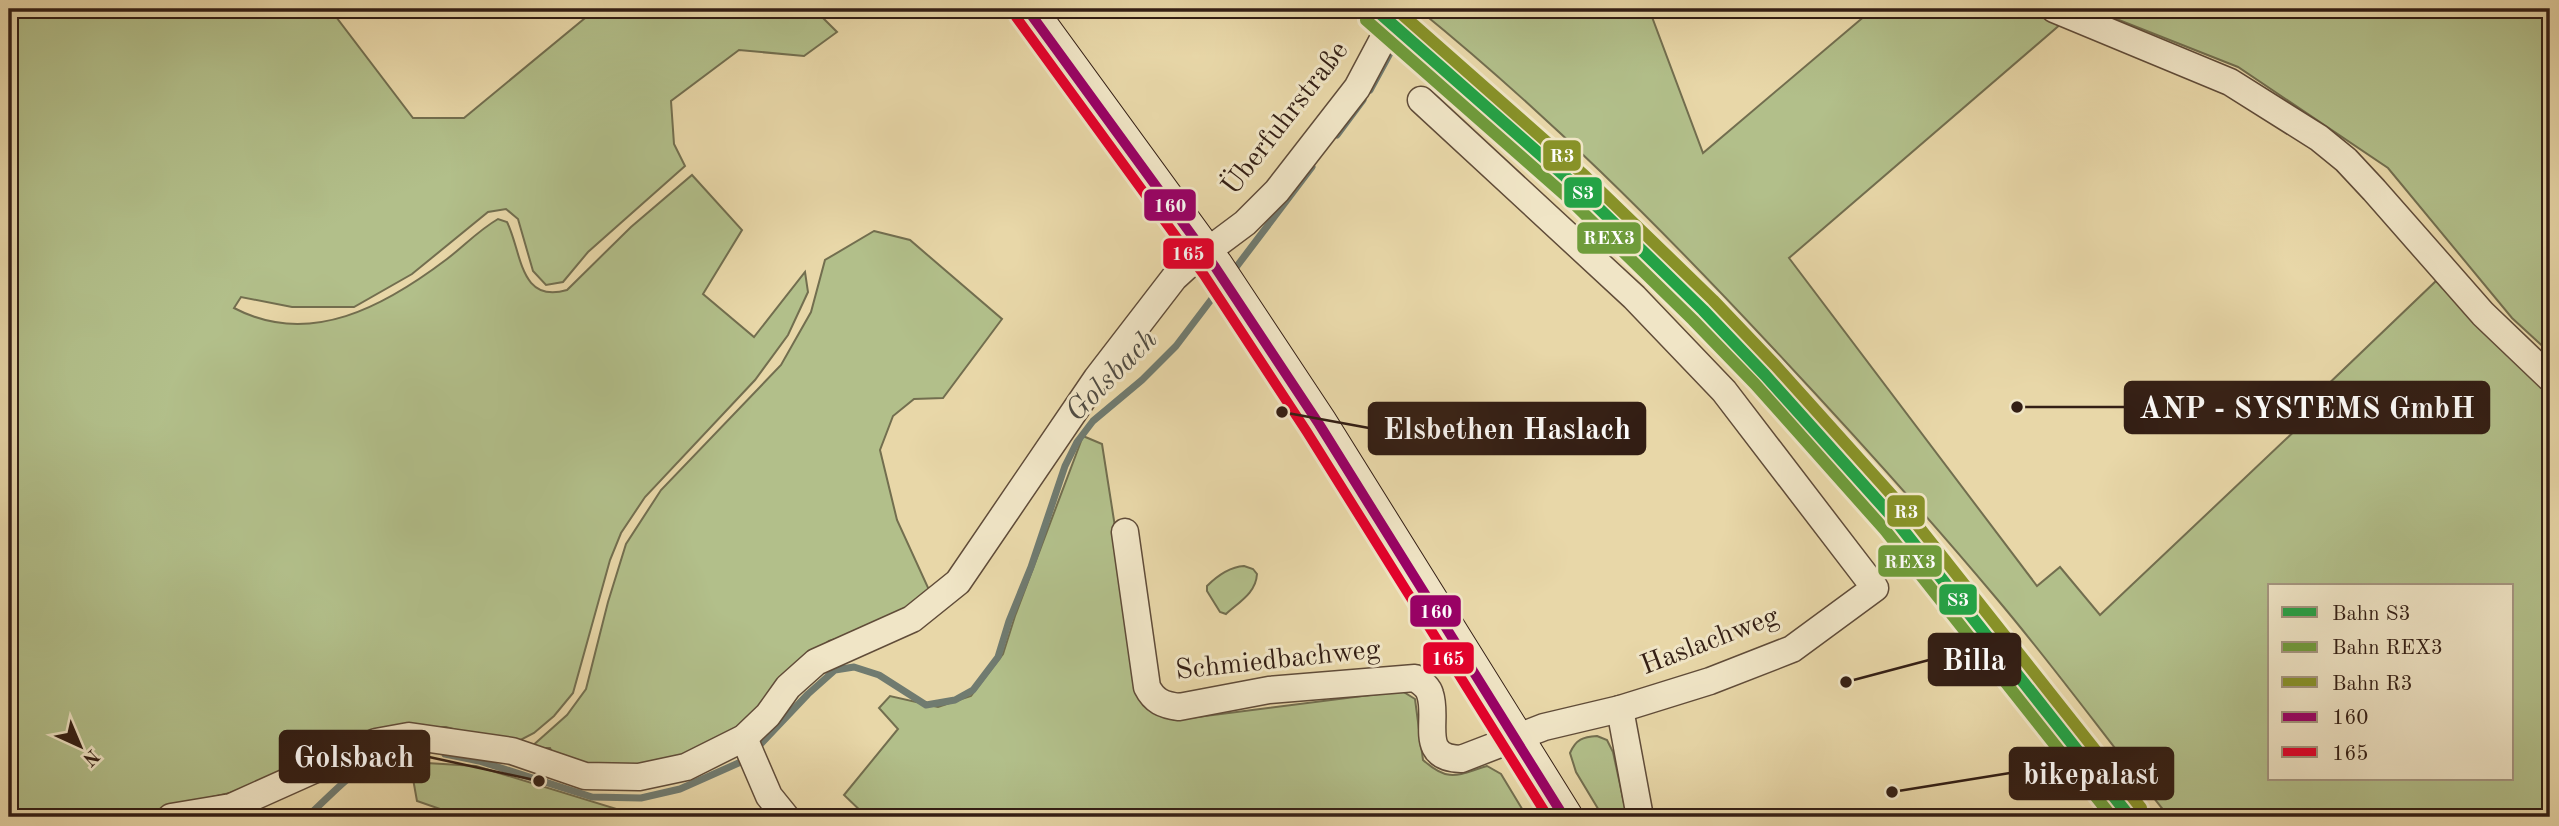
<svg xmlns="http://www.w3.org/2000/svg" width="2559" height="826" viewBox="0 0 2559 826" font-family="'Old Standard TT',serif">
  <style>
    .green { fill: #b2bf8a; stroke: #726e4f; stroke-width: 2; fill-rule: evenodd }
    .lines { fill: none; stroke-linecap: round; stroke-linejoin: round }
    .stream { stroke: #707b70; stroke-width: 7 }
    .minor-casing { stroke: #604c39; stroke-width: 29 }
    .secondary-casing { stroke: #331e14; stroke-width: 39 }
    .minor { stroke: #f0e5c6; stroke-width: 26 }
    .secondary { stroke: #f0e5c6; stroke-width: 37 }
    .bus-1-casing { stroke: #f0e5c6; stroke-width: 16 }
    .bus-2-casing { stroke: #f0e5c6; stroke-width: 16 }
    .bus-1 { stroke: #906; stroke-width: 10 }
    .bus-2 { stroke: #e4002b; stroke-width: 10 }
    .rail-1-casing { stroke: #f0e5c6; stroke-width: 18 }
    .rail-2-casing { stroke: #f0e5c6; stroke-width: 18 }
    .rail-3-casing { stroke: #f0e5c6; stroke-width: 18 }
    .rail-1 { stroke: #24a346; stroke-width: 12 }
    .rail-2 { stroke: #6f9c3b; stroke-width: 12 }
    .rail-3 { stroke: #889228; stroke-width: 12 }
    .labels { text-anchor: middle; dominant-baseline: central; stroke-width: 6; stroke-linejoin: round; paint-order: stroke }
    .street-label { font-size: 28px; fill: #331e14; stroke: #f0e5c6 }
    .water-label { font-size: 30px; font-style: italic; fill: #514c42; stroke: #f0e5c6 }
    .leader { fill: none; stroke: #331e14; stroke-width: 2.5 }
    .callout-dot { fill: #331e14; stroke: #f0e5c6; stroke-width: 2.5 }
    .callout { fill: #331e14; stroke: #331e14; stroke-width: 2.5 }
    .callout-label { font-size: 30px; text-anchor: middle; font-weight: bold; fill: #fff }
    .line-badge { stroke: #f0e5c6; stroke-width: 2.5 }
    .badge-label { font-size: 19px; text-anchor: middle; font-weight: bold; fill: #fff }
  </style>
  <rect width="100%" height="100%" fill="#e8d7a8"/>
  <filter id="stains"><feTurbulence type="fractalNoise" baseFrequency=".00286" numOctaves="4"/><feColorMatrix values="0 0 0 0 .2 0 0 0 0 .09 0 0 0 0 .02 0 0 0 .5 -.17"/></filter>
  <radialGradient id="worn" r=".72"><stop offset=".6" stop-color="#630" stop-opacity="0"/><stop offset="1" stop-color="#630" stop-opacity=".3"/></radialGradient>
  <g class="green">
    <path d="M9,9H330L413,118H464L596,9H814L837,32L804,56L739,50L671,101L674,144L685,166L588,252L563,282L546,285L533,271L518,219L506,209L488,212L412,274L354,307H292L241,297L234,308C310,348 385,306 447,259C464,246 479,230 498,219L507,222C522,252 519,304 567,290L631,227L692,175L742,230L703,294L754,337L805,272L808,292L788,335L755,380L645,497L621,533L610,560L573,693L554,716L534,733L511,745L446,727L397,728L243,790L124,817H9Z"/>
    <path d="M1418,9H1649L1703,153L1873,9H2032L2062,23L1789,258L2037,586L2060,567L2100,615L2302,424L2296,415L2436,281L2469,315L2550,390V817H2169C2111,745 2057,670 1997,599C1924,512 1848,428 1771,346C1660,227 1545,112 1418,9ZM2270,586H2512V779H2270Z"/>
    <path d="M2091,9H2550V353L2512,318L2388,168L2238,67Z"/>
    <path d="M874,231L910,240L1002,319L943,398L914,399L893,416L880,450L897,520L930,592L917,605L869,629L829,641L789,672L757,715L684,759L605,770L557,762L550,748H530L567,715L586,689L608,602L626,544L661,490L781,365L811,312L825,260Z"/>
    <path d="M1083,436L1102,444L1142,699L1174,720L1402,691L1415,699L1423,760C1449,783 1457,775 1487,766L1501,774L1527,817H867L844,795L898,729L879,708L890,696L938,707L971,696L1003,654L1015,616Z"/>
    <path d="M1244,566L1253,569L1257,574C1256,593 1239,602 1226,614L1220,612L1207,591V586C1217,576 1230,567 1244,566Z"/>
    <path d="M1597,736L1607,740L1613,752L1627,817H1603L1576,772L1570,753C1576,739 1583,737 1597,736Z"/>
    <path d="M410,762L476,766L633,814L635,817H463L417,801Z"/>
  </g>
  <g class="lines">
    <g class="stream">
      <path d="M1370,90L1414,9"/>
      <path d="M1337,135L1363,100"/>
      <path d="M1231,274L1312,167"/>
      <path d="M756,749L808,694L835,670L854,667L879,675L926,705L955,700L973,690L998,657L1009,621L1031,567L1065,466L1077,442L1093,421L1142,380L1176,346L1217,292"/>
      <path d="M445,754L479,761L592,797L641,798L680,789L743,761"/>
      <path d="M307,817C348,779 366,752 427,750"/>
    </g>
    <g class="minor-casing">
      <g id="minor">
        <path d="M2054,9L2230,82L2319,138L2346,160L2374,190L2483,314L2550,378"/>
        <path d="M1125,532L1147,687C1154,701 1163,705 1179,707L1269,690L1415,678C1420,682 1428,686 1430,694C1439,720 1417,758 1461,759L1544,727L1620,709L1710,681L1792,649L1875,588L1724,391L1634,297L1421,100"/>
        <path d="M1620,709L1640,817"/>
        <path d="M744,738L769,796L786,817"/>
        <path d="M171,817L231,807L376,742L409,736L512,751L585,776L639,777L686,767L744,738L768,715L788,687L816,662L912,619L958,582L1097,378L1174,278L1186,267L1245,223L1277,191L1357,88L1399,9"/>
      </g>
    </g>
    <g class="secondary-casing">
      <path id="secondary" d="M1027,9L1215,267L1319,424L1564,817"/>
    </g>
    <use href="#minor" class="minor"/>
    <use href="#secondary" class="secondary"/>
    <g class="bus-1-casing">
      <path id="bus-1" d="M1027,9L1215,267L1319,424L1564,817"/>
    </g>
    <g class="bus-2-casing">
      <path id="bus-2" d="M1016,17L1204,275L1307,432L1548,817"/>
    </g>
    <use href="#bus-1" class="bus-1"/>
    <use href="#bus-2" class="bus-2"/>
    <g class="rail-1-casing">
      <path id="rail-1" d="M1375,9L1576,186L1703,310L1765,375L1896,521L2130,817"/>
    </g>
    <g class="rail-2-casing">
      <path id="rail-2" d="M1366,20L1566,196L1693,320L1755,384L1885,530L2112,817"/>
    </g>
    <g class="rail-3-casing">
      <path id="rail-3" d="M1396,9L1585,176L1713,300L1775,365L1907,512L2141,808"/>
    </g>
    <use href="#rail-1" class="rail-1"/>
    <use href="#rail-2" class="rail-2"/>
    <use href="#rail-3" class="rail-3"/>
  </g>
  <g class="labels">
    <g class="street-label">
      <text transform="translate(1286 119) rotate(-52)">Überfuhrstraße</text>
      <text transform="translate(1710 642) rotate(-21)">Haslachweg</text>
      <text transform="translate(1278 661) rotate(-6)">Schmiedbachweg</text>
    </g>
    <g class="water-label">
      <text transform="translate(1112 376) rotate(-45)">Golsbach</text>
    </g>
  </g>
  <path class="leader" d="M2017 407L2125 407M1282 412L1369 428M1846 682L1929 660M539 781L429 757M1892 792L2010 773"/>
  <g class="callout-dot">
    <circle cx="2017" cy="407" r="7"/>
    <circle cx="1282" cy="412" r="7"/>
    <circle cx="1846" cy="682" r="7"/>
    <circle cx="539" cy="781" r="7"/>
    <circle cx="1892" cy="792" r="7"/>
  </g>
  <g class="callout">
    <rect x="2125" y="382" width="364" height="51" rx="7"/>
    <rect x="1369" y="403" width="276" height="51" rx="7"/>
    <rect x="1929" y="634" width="91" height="51" rx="7"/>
    <rect x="280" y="731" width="149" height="51" rx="7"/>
    <rect x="2010" y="748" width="163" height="51" rx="7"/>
  </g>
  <g class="callout-label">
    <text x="2307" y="418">ANP - SYSTEMS GmbH</text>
    <text x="1507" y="439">Elsbethen Haslach</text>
    <text x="1974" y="670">Billa</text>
    <text x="354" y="767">Golsbach</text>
    <text x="2091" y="784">bikepalast</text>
  </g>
  <g class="line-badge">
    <rect x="1542" y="139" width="40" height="33" rx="7" fill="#889228"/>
    <rect x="1563" y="176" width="40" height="33" rx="7" fill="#24a346"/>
    <rect x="1143" y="188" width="54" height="34" rx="7" fill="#906"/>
    <rect x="1576" y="221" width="66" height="34" rx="7" fill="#6f9c3b"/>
    <rect x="1162" y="237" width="53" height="33" rx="7" fill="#e4002b"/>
    <rect x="1886" y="494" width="40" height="34" rx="7" fill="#889228"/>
    <rect x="1877" y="544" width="66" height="34" rx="7" fill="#6f9c3b"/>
    <rect x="1938" y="583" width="40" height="33" rx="7" fill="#24a346"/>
    <rect x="1409" y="594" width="53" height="34" rx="7" fill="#906"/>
    <rect x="1422" y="641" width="53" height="34" rx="7" fill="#e4002b"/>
  </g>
  <g class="badge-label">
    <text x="1562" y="162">R3</text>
    <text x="1583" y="199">S3</text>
    <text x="1170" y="212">160</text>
    <text x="1609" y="244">REX3</text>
    <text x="1188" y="260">165</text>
    <text x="1906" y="518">R3</text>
    <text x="1910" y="568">REX3</text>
    <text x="1958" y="606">S3</text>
    <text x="1436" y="618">160</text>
    <text x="1448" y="665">165</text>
  </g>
  <rect width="2559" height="826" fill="none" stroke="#e8d7a8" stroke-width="35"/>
  <rect x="10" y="10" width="2538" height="805" fill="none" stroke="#331e14" stroke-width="3.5"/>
  <rect x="18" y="18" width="2524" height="791" fill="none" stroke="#331e14" stroke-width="2"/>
  <rect x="2268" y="584" width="245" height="196" fill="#f0e5c6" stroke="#a4957f" stroke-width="2"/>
  <rect x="2282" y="607" width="35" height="10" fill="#24a346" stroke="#a4957f" stroke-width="2"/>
  <text x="2332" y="620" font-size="21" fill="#331e14">Bahn S3</text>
  <rect x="2282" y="642" width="35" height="10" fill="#6f9c3b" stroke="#a4957f" stroke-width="2"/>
  <text x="2332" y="654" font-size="21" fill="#331e14">Bahn REX3</text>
  <rect x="2282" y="677" width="35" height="10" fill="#889228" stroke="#a4957f" stroke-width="2"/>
  <text x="2332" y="690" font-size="21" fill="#331e14">Bahn R3</text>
  <rect x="2282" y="712" width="35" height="10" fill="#990066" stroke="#a4957f" stroke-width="2"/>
  <text x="2332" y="724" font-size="21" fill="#331e14">160</text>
  <rect x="2282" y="747" width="35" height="10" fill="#e4002b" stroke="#a4957f" stroke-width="2"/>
  <text x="2332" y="760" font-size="21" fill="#331e14">165</text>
  <g transform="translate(80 746) rotate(136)" stroke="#f0e5c6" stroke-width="5" paint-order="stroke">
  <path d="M0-5L12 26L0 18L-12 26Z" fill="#331e14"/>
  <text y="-10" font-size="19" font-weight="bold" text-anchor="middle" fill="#331e14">N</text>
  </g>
  <rect width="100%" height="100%" filter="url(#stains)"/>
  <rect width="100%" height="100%" fill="url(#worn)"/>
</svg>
